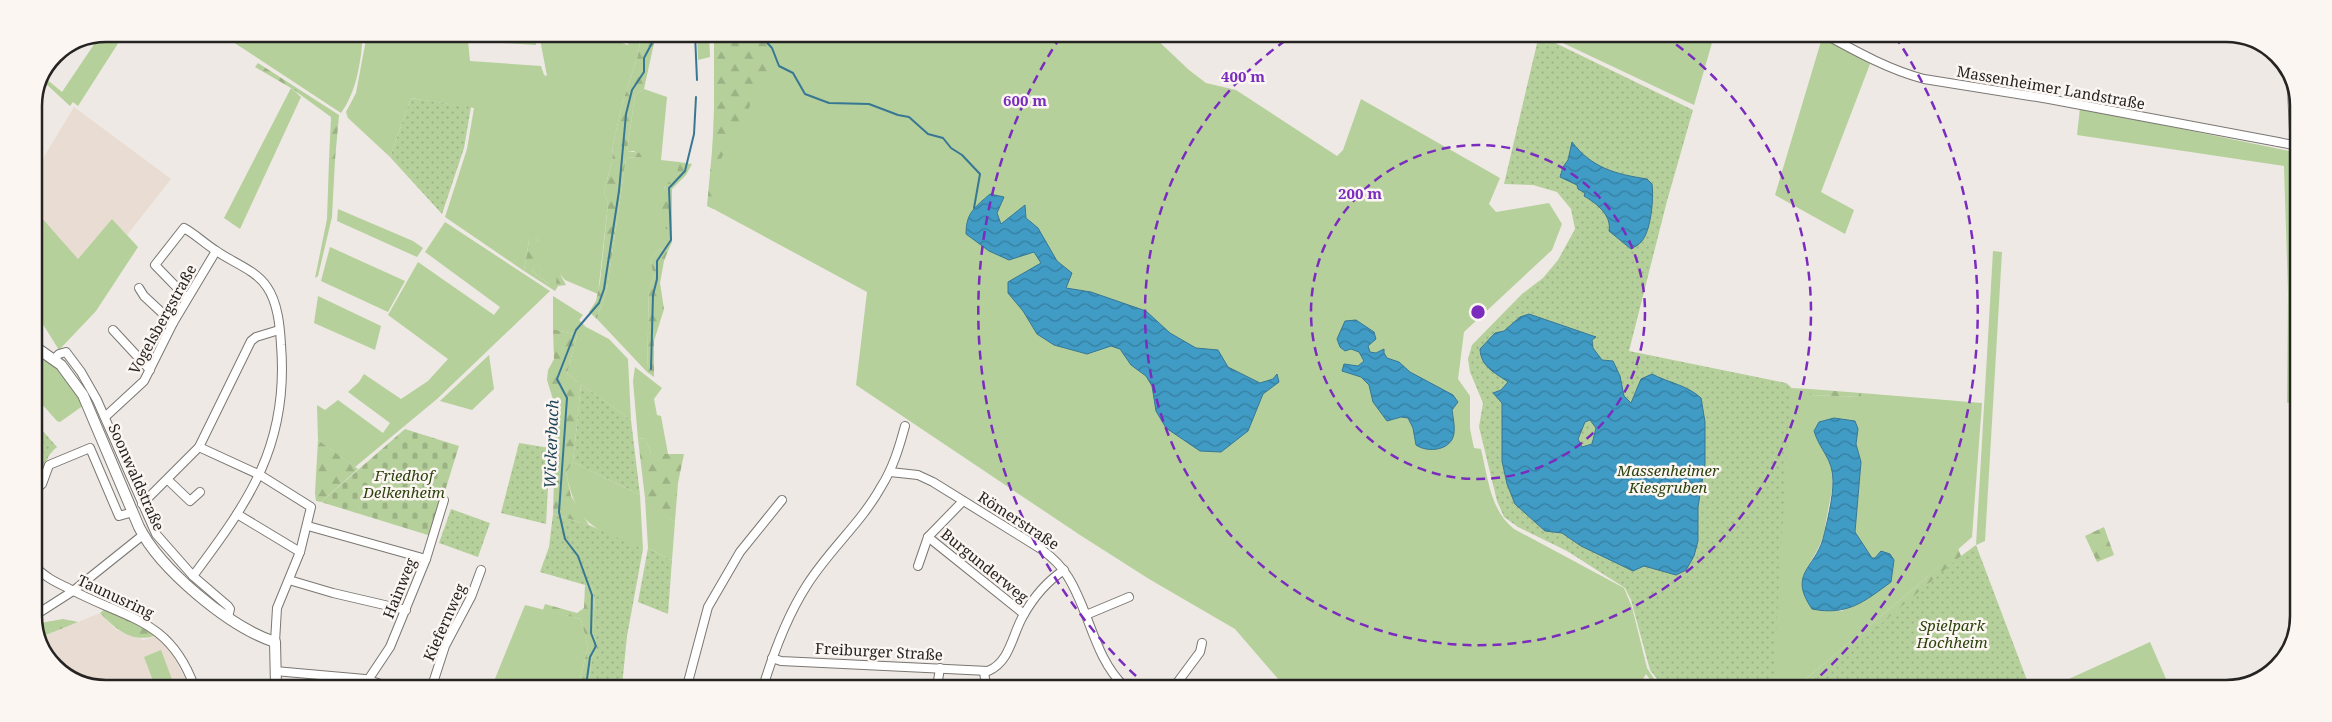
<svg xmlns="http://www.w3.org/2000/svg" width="2332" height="722" viewBox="0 0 2332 722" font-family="'Noto Serif',serif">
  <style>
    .built { fill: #e9ddd3 }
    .grass { fill: #b5d09b; fill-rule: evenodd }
    .forest { fill: url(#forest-firs) }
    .cemetery { fill: url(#cemetery-stones) }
    .park { fill: url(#park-dots) }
    .water { fill: url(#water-waves); stroke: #387794; fill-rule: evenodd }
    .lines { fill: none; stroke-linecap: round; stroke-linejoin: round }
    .stream { stroke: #387794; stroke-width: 2 }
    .minor-casing { stroke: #7b7772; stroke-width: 10 }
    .major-casing { stroke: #7b7772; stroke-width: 12 }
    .minor { stroke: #fff; stroke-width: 8 }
    .major { stroke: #fff; stroke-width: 10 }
    .minor-bridge-casing { stroke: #7b7772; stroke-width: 10; stroke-linecap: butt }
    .minor-bridge { stroke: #fff; stroke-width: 8 }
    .ring { fill: none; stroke: #7b2cbf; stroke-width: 2.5; stroke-dasharray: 9 6 }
    .labels { text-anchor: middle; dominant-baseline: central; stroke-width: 5; stroke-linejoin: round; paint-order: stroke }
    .street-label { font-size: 15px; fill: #262423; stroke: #fcf6f2 }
    .park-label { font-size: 15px; font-style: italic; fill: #2c420d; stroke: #fcf6f2 }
    .water-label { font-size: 16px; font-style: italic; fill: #1d4457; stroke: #fcf6f2 }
    .rim { fill: none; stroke: #262423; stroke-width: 2.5 }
    .centre { fill: #7b2cbf; stroke: #fcf6f2; stroke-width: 2.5 }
    .ring-label { font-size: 15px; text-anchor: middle; font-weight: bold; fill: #7b2cbf; stroke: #fcf6f2; stroke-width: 5; stroke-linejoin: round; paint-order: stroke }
  </style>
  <defs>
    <pattern id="forest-firs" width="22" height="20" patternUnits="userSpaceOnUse" patternTransform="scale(1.25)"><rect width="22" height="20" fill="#b5d09b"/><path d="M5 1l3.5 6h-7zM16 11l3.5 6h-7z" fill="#9cb285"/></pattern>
    <pattern id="cemetery-stones" width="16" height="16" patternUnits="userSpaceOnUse" patternTransform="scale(1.25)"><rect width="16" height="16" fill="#b5d09b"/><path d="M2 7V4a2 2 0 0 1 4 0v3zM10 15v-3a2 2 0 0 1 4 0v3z" fill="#9cb285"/></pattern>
    <pattern id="park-dots" width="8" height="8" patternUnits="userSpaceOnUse" patternTransform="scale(1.25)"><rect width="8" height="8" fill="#b5d09b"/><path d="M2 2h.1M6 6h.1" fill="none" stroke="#9cb285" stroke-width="1.8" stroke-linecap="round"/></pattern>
    <pattern id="water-waves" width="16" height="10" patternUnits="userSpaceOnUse" patternTransform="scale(1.25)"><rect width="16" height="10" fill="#409bc5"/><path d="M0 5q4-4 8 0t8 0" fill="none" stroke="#357ea0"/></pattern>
  </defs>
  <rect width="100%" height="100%" fill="#eee9e4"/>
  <g class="built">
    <path d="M74,107L171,179L127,235L112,219L78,259L34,209V173Z"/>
    <path d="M100,613L117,630L144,640L157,635L168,646L189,686H87L52,663L41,637Z"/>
  </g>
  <g class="grass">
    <path d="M106,34H124L78,106L73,102L70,106L44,82L45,78L62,92L99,37Z"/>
    <path d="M234,34H258L267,37L268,34H363C361,61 357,91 341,113L233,42Z"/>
    <path d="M367,34H536V45L468,41L470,61L541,66L544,75L547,76L539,34H595L628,45L630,34H641L638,55L623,101L613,144L612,162L604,191L608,204L598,294L565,280L560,274L556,285L549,284L532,271L535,263L541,266L537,238L538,231L529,240L524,271L445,217L467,149L474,108L411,98L390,157L348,118L346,112L356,93Z"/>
    <path d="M697,34H709L710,57L698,60Z"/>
    <path d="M714,34L1152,35L1189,70L1206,83L1236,90L1337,156L1343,150L1361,99L1500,178L1489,204L1496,212L1549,203L1562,224L1552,250L1464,332L1458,379L1470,396V429L1474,448L1481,449C1488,478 1490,510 1514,529L1624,588L1632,607L1647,668L1660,688H1656L1646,674L1643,679L1651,688L1285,687L1235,629L1149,579L1080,535L856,385L867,292L710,207L714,109Z"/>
    <path d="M1546,35L1714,36L1694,105Z"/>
    <path d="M1822,38L1870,64L1821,192L1854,210L1845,234L1775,195Z"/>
    <path d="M291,88L301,97L240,229L224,218Z"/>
    <path d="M644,89L667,97L661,160L679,162L678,174L664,188L663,228L672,231V242L668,251L660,249L650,260L654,278L649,288L647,372L597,319L607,289L626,158L641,157L634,151H627L635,95Z"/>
    <path d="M2080,108L2289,151L2297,329V409L2296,402L2287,403L2288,293L2284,166L2077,135Z"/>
    <path d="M329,160H335L332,217L318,276L315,278L327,219Z"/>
    <path d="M34,209L78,259L112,219L138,247L96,311L59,350L34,310Z"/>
    <path d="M338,209L413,241L423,248L417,257L337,221Z"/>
    <path d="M445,222L550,291L437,399L355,467L318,440L317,405L325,410L338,400L383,433L390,423L348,392L359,382L364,374L401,399L428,381L448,359L388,315L418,262L494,315L500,307L425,252Z"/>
    <path d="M330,247L405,281L388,312L321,281Z"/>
    <path d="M1993,251L2002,252L1985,541L1976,545Z"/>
    <path d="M318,296L381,326L375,350L314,323Z"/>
    <path d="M553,296L583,315L579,320L586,327L609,339L628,359L631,420L567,374L577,335L553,329Z"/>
    <path d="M34,351C60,368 68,379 84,405L60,422L57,421L40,402L42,400L34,391Z"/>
    <path d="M489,355L494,389L472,410L440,401Z"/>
    <path d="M635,367L662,388L654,399L657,415L661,416L668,454H651L645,438L638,439L633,381Z"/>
    <path d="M1721,371L1790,388L1810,389V395L1861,397V393L1982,403L1972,537L1925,579L1795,688H1700ZM1858,429L1856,444L1861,462L1855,532L1872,558L1894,560L1891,582L1874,594L1842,611L1812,609C1791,579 1809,570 1821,542C1825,534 1825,524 1827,516C1833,483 1839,470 1818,442Z"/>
    <path d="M573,462L640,495L643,549C595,529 578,528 566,473Z"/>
    <path d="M645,498L655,501L666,511L667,518L675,521L672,560L648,548Z"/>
    <path d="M525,605L581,619L588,647L578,686H492Z"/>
    <path d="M2150,642L2170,688H2049Z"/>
    <path d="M161,650L173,682L163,686H155L144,657Z"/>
  </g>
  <g class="forest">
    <path d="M641,34H653L654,43L644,89L635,95L627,151L640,153L642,157L626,158L607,289L597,319L589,312L596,301L600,282L608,204L604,191L612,162L613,144L623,101L638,55Z"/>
    <path d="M714,34L783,35L774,39L770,50L774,68L772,78L759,86L750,96V106L718,164L713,209L707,206L716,107Z"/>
    <path d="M258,63L339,115L335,160H329L331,117L291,88L255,67Z"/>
    <path d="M679,162L692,164L686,175L672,189V231L663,228C663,216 658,199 664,189C671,176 677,181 679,162Z"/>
    <path d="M535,229L539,231L537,238L542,266L535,264L532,271L549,284H556L557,275L560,274L566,285L558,286L555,291L524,271L529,240Z"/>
    <path d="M660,249L668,251L664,261L660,283L664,309L654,341V377L647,372L649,288L654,278L650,260Z"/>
    <path d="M553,329L577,335L567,374L581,384L573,462L566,473L571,496L589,525L553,514L556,409L547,380L548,370L554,359Z"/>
    <path d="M1810,389L1861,393V397L1810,395Z"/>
    <path d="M645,438L651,454H684L678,483L675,521L666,518L665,511L655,502L645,498L638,439Z"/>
    <path d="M318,440L358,469L321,502L316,501L315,493Z"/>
    <path d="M2104,527L2114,555L2097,562L2085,536Z"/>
    <path d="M1958,548L1961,556V573L1854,688H1795L1925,579Z"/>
    <path d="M585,585L592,587L595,595L593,632L597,646L592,658L588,686H578L588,647L581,619L543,610L545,604L577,613L584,608Z"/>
    <path d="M106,608L139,623L157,635C132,644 117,630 100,613Z"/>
    <path d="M63,619L78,622L41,637L35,624Z"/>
  </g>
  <path class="cemetery" d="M405,429L459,446L431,536L321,502Z"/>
  <g class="park">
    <path d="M1539,35L1693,110L1667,201L1629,351L1786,383L1791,387L1773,688H1664L1650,670L1631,600L1625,588L1567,551L1518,527L1504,517L1497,501L1479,427L1483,403L1470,372L1468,359L1472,345L1522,294L1543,278L1558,260L1575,229L1571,209L1557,192L1533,185L1504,184Z"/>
    <path d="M411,98L471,107L464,148L442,214L390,157Z"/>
    <path d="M581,384L631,420L640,495L573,462Z"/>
    <path d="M34,421L57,447C42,458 46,475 34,485Z"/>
    <path d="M519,443L550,448L546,524L501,513Z"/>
    <path d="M451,509L490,523L478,557L439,543Z"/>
    <path d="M553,514L589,525L643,549L627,636L622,686H588L592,658L597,646L593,632L595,595L592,587L540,572L549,547Z"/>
    <path d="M1976,545L2030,688H1805L1961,556Z"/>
    <path d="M648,548L672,560L668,614L638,602Z"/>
  </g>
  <g class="water">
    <path d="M1572,142C1592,168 1615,174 1647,179L1652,184C1654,198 1651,232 1641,242C1639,245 1634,247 1631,249L1609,231C1612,215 1596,203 1584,196L1585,193L1578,189L1577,185L1560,177L1563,167L1568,160Z"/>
    <path d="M990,194L1004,197L997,213L1001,224L1025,205L1026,218L1038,228L1057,261L1072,273L1066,288L1091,292L1146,311L1170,333L1196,348L1218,350L1228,367L1260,383L1273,379L1277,374L1279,382L1263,394L1248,431L1221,452L1200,451L1166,428L1156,411L1152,386L1146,376L1131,365L1120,349L1111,346L1087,354L1054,345L1037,334L1023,311L1008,293V282L1041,263L1034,252L1009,260L989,251L966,234C966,213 974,208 990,194Z"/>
    <path d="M1529,314L1596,337L1592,340L1593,348L1602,360L1613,361L1620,376L1624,396L1631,403L1641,379L1652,374C1669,383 1687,385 1701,398L1705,422V464L1698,507V541L1694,556L1686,570L1676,575L1644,566L1633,571L1581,546L1562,533L1545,531L1515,504L1507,484L1502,461V403L1493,393L1501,390L1508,382C1494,372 1481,367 1480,349L1495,333L1504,331L1520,317ZM1590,420L1596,428L1592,444L1582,447L1578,439L1585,422Z"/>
    <path d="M1356,320L1374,332L1376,339L1368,346L1370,352L1376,353L1384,349V353L1387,358L1399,362L1410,372L1453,395L1458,402L1452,410C1453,417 1455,426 1454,433C1452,451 1427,453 1416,445L1413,428L1408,418L1401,417L1387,421L1373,402L1369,385L1361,377L1342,371L1344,364L1358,366L1364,361L1359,352L1351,349L1345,351L1340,347L1337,339L1345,321Z"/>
    <path d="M1834,418L1855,421L1858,429L1856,444L1861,462L1855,532L1872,558H1875L1881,551L1890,554L1894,560L1891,582C1864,602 1847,616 1812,609C1788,574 1814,569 1823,539C1827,522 1833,499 1833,481C1833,458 1820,451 1814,431L1819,422Z"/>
  </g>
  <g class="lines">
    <g class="stream">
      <path d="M695,34L697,80"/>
      <path d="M760,35L772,48L779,66L793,73L805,94L829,103L869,104L898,115L909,117L928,134L943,138L951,148L962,155L980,174L974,208"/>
      <path d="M651,369L653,295L657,279V261L671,240L669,188L685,171L694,134L696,97"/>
      <path d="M586,686L590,657L596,646L591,633L592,595L578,556L565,539L559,512L567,398L557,379L576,330L599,303L604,289L619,191L626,114L632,90L644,72V58L653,41L651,34"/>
    </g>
    <g class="minor-casing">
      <g id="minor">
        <path d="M1828,36C1859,53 1890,70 1924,79L2049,99L2278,142"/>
        <path d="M139,288L144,296L173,323"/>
        <path d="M187,298L155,265L184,228C195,234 204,243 215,250C231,262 255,269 267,287C278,303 280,327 281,345C289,444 250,500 193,576"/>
        <path d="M113,330L150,370"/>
        <path d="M53,360L59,354L66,352L81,372L97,400L156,534L193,576L228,606L230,609L228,617"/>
        <path d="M105,417L144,381L173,323L216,251"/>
        <path d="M199,447L260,475L311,507L300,552L277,608L275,642"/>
        <path d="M890,472L918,475L933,482L1041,549C1052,557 1061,565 1068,577C1090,612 1094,658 1125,687"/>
        <path d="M168,480L190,501L200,492"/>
        <path d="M34,491L42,484L49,465L90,448L119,516L133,512"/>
        <path d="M142,504L199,447L251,341L256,337L279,330"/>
        <path d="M237,514L300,552"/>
        <path d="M308,526L426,559"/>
        <path d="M928,537L1024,614"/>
        <path d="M34,565C43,576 55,582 68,588C124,619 169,617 194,686"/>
        <path d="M918,566L928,537L963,501"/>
        <path d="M289,580L333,593L406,610"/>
        <path d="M1086,615L1129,597"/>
        <path d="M34,616L73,591L143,535"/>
        <path d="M772,658L781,661L988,671C1010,662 1012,635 1023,616C1033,598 1046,582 1064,570"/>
        <path d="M275,671L365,679L387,686"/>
        <path d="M984,671L986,687"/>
        <path d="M368,680L390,647L426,559L444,500"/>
        <path d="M432,686L445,646L471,597L481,570"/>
        <path d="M687,686L708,607L740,552L782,500"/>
        <path d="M763,687C774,651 787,616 807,585C829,550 861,523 881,487C893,468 899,448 905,426"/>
        <path d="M937,687L940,668"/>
        <path d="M1174,687L1200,652L1202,643"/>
      </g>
    </g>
    <g class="major-casing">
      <g id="major">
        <path d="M2293,89L2298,195"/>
        <path d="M34,346L61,365L83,395L139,527C160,569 229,627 275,642L276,686"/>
      </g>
    </g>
    <use href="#minor" class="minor"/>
    <use href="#major" class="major"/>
    <g class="minor-bridge-casing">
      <path id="minor-bridge" d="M2278,142L2298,146"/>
    </g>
    <use href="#minor-bridge" class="minor-bridge"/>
  </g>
  <g class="ring">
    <circle cx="1478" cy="312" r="167"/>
    <path d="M1664 36A333 333 0 1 1 1292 36"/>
    <path d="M1147 686A500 500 0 0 1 1061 36M1895 36A500 500 0 0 1 1809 686"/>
  </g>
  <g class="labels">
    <g class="street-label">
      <text transform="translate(2051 87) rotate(10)">Massenheimer Landstraße</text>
      <text transform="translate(162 319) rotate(-61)">Vogelsbergstraße</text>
      <text transform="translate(137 477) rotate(66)">Soonwaldstraße</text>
      <text transform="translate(1019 520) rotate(33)">Römerstraße</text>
      <text transform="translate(985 565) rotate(39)">Burgunderweg</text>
      <text transform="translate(399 588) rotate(-68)">Hainweg</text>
      <text transform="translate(116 596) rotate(25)">Taunusring</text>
      <text transform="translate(444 622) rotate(-66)">Kiefernweg</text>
      <text transform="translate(879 651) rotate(3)">Freiburger Straße</text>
    </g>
    <g class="park-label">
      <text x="1668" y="470">Massenheimer<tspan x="1668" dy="17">Kiesgruben</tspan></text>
      <text x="404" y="475">Friedhof<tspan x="404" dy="17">Delkenheim</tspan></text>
      <text x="1952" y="625">Spielpark<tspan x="1952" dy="17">Hochheim</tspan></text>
    </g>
    <g class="water-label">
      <text transform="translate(551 444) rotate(-88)">Wickerbach</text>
    </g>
  </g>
  <path d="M0 0H2332V722H0ZM106 42H2226A64 64 0 0 1 2290 106V616A64 64 0 0 1 2226 680H106A64 64 0 0 1 42 616V106A64 64 0 0 1 106 42Z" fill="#fcf6f2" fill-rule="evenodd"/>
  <path class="rim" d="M106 42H2226A64 64 0 0 1 2290 106V616A64 64 0 0 1 2226 680H106A64 64 0 0 1 42 616V106A64 64 0 0 1 106 42Z"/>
  <circle cx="1478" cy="312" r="8" class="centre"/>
  <g class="ring-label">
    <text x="1243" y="82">400 m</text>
    <text x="1025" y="106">600 m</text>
    <text x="1360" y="199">200 m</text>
  </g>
</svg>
